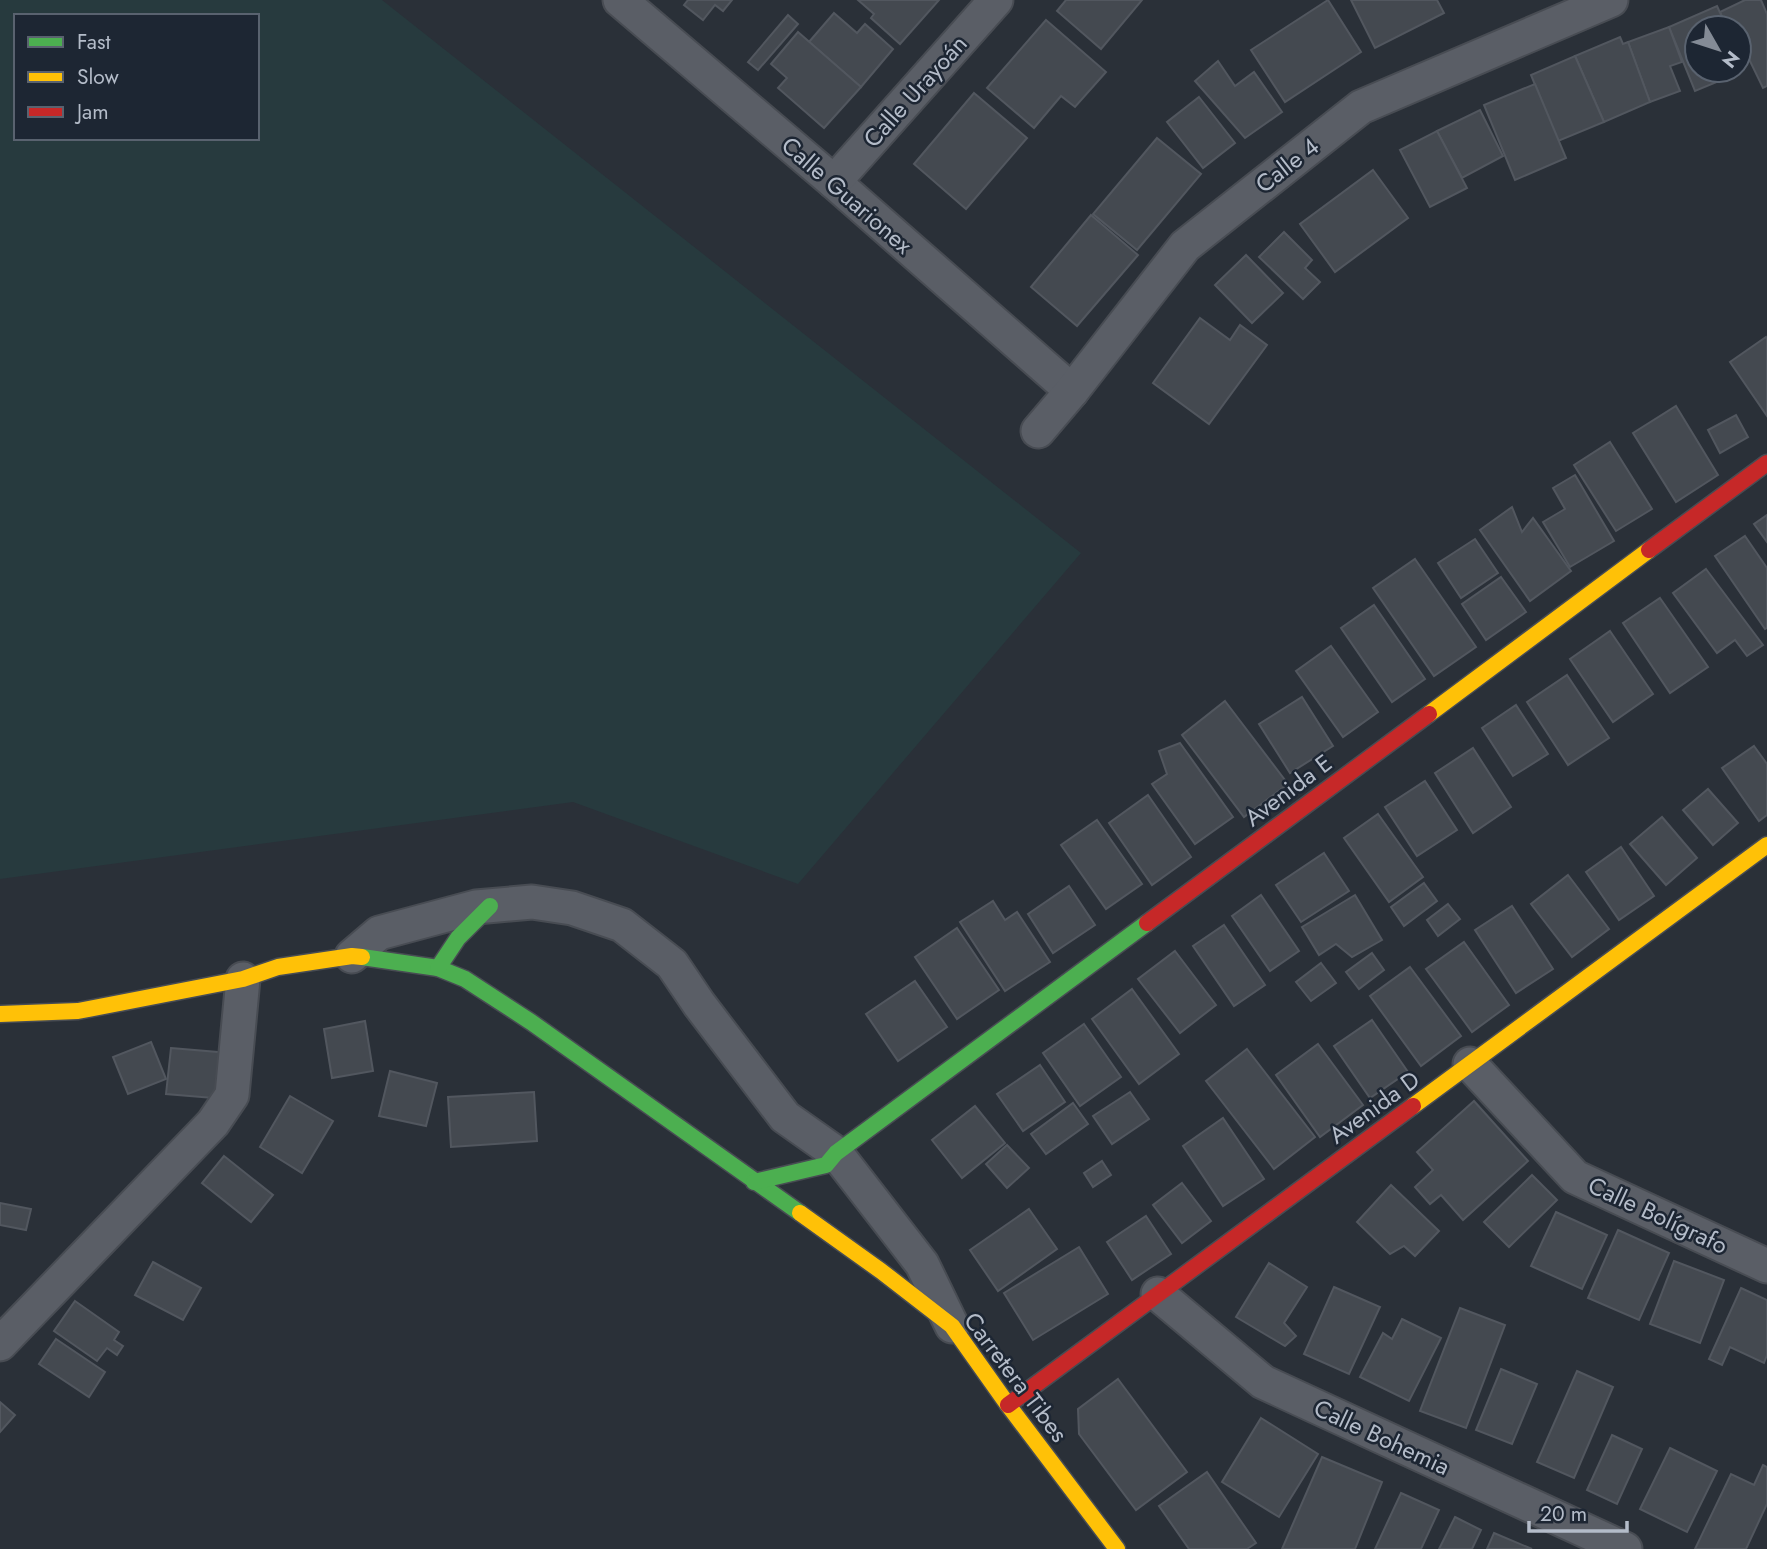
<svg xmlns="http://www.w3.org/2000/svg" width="1767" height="1549" viewBox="0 0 1767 1549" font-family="Jost,sans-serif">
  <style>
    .green { fill: #273a3e; fill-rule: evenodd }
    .building { fill: #444950; stroke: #52575f; stroke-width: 2 }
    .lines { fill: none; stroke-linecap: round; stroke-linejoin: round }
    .street-casing { stroke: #484c53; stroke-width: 37 }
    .fast-casing { stroke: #484c53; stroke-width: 19 }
    .slow-casing { stroke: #484c53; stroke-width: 19 }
    .jam-casing { stroke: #484c53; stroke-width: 19 }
    .street { stroke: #5a5e66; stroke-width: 33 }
    .fast { stroke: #4caf50; stroke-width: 16 }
    .slow { stroke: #ffc107; stroke-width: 16 }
    .jam { stroke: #c62828; stroke-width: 16 }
    .labels { text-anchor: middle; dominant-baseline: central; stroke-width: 5; stroke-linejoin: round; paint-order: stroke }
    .street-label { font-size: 24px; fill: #b4bcc9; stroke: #1d2633 }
  </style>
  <rect width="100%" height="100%" fill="#2a3038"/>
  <path class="green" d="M0,0H382L1081,553L798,884L573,802L0,879ZM16,16H257V138H16Z"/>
  <g class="building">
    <path d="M688,0H732L723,11L715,5L703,20L684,5Z"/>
    <path d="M858,0H939L900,44L871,18L874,14Z"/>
    <path d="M1066,0H1142L1101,49L1057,11Z"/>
    <path d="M1328,0L1361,52L1285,102L1251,50Z"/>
    <path d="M1351,0H1437L1444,13L1375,48Z"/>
    <path d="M1745,0H1761L1767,14V86L1763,88L1749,59L1741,62L1739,56V28H1727L1720,12Z"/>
    <path d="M1717,6L1727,28H1697V70H1724L1721,71L1724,79L1695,91L1669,27Z"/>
    <path d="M834,13L857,33L865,24L893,49L861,87L809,42Z"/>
    <path d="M788,15L798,24L758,70L748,62Z"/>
    <path d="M1046,20L1106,72L1075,107L1061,96L1034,128L987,88Z"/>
    <path d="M1669,27L1682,62L1670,66L1680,91L1650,102L1628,42Z"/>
    <path d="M798,32L861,87L824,128L778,88L787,78L771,64Z"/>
    <path d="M1620,37L1623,44L1628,42L1650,102L1604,122L1575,56Z"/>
    <path d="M1575,56L1604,122L1558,141L1531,75Z"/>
    <path d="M1218,61L1235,86L1254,72L1282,112L1245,138L1195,81Z"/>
    <path d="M1535,84L1566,158L1515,180L1484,105Z"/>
    <path d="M974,93L1027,138L966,209L914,164Z"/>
    <path d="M1199,97L1235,143L1203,168L1167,122Z"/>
    <path d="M1480,110L1503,156L1462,178L1437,131Z"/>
    <path d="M1437,131L1467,188L1430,207L1400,150Z"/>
    <path d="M1157,138L1201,174L1137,250L1093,214Z"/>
    <path d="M1373,170L1408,218L1335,272L1300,224Z"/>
    <path d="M1091,215L1138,255L1077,326L1031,287Z"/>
    <path d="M1284,232L1312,260L1305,268L1320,282L1303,299L1259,257Z"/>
    <path d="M1246,255L1283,293L1252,323L1215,285Z"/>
    <path d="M1200,318L1230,340L1240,325L1267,345L1209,424L1153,383Z"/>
    <path d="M1766,337L1767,339V416L1730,362Z"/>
    <path d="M1676,406L1718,475L1676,502L1633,433Z"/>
    <path d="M1736,415L1748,437L1720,453L1708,430Z"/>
    <path d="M1610,442L1652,509L1616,531L1574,465Z"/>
    <path d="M1575,475L1614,541L1570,567L1543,522L1565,509L1553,488Z"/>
    <path d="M1512,507L1522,532L1533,518L1571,571L1530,601L1480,530Z"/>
    <path d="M1767,515V542L1754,524Z"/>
    <path d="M1745,536L1767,568V628L1765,629L1715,556Z"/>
    <path d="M1475,539L1498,573L1461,598L1438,563Z"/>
    <path d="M1415,559L1476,647L1434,676L1373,588Z"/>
    <path d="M1706,569L1763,645L1747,656L1735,640L1717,653L1673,593Z"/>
    <path d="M1501,577L1526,612L1486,640L1462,604Z"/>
    <path d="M1660,598L1708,667L1670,693L1623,623Z"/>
    <path d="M1374,605L1425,679L1392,702L1341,628Z"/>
    <path d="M1610,631L1653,694L1613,722L1570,659Z"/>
    <path d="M1331,646L1378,712L1343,737L1296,671Z"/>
    <path d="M1567,675L1609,738L1568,765L1527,702Z"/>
    <path d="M1302,697L1333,746L1290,773L1259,724Z"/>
    <path d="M1225,701L1288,784L1244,817L1182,735Z"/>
    <path d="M1516,705L1548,754L1513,776L1482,728Z"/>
    <path d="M1180,743L1233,817L1195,844L1152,784L1167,774L1159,751Z"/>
    <path d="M1754,746L1767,764V815L1759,821L1722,768Z"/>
    <path d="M1473,748L1511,807L1473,833L1435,773Z"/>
    <path d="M1425,781L1457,830L1417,856L1385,807Z"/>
    <path d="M1708,789L1738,823L1713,845L1683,810Z"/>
    <path d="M1148,795L1191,857L1152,885L1109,823Z"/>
    <path d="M1378,814L1423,877L1389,902L1344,838Z"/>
    <path d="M1662,817L1697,858L1666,885L1630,844Z"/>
    <path d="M1097,820L1142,884L1106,909L1061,845Z"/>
    <path d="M1621,847L1654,896L1619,920L1586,872Z"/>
    <path d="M1324,853L1349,891L1301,922L1276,885Z"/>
    <path d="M1568,875L1609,929L1572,957L1531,904Z"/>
    <path d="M1424,883L1437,901L1404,926L1391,907Z"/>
    <path d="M1069,886L1095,925L1053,953L1028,914Z"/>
    <path d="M1261,895L1299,951L1270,971L1232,916Z"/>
    <path d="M1355,895L1382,940L1352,957L1336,944L1319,955L1302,927Z"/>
    <path d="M993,901L1005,920L1017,912L1050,962L1005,991L960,922Z"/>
    <path d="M1448,904L1460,919L1438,936L1427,920Z"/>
    <path d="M1512,906L1553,969L1516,993L1475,930Z"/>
    <path d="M1224,925L1265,985L1234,1006L1193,946Z"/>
    <path d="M957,928L999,990L957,1019L915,957Z"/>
    <path d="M1464,942L1509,1005L1472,1032L1426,969Z"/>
    <path d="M1175,951L1216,1005L1180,1033L1138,979Z"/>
    <path d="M1372,953L1384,970L1359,989L1346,972Z"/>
    <path d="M1321,963L1336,983L1311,1001L1296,982Z"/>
    <path d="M1410,967L1461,1036L1421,1066L1370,996Z"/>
    <path d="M915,981L947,1027L898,1061L866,1014Z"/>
    <path d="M1132,989L1179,1054L1139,1084L1092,1019Z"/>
    <path d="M1372,1020L1408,1072L1370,1098L1334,1046Z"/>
    <path d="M365,1021L373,1071L332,1078L324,1029Z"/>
    <path d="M1084,1024L1121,1077L1080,1106L1043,1053Z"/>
    <path d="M151,1042L166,1079L128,1094L113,1057Z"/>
    <path d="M1318,1044L1363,1105L1320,1137L1276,1075Z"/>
    <path d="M171,1048L229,1053L225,1099L166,1094Z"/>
    <path d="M1247,1049L1315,1137L1274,1169L1206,1081Z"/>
    <path d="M1040,1065L1065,1102L1023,1131L997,1094Z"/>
    <path d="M390,1071L437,1083L426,1126L379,1116Z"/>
    <path d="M534,1092L537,1141L451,1147L448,1097Z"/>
    <path d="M1130,1092L1149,1119L1112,1144L1093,1116Z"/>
    <path d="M290,1096L333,1121L302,1173L260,1147Z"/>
    <path d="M1474,1101L1528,1161L1463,1220L1441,1195L1430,1204L1415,1187L1433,1170L1417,1152Z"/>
    <path d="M1073,1103L1088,1124L1046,1154L1031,1134Z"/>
    <path d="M975,1106L1005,1143L962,1178L932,1140Z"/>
    <path d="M1223,1118L1264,1179L1223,1206L1183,1146Z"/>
    <path d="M1007,1145L1029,1168L1007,1188L986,1164Z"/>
    <path d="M224,1156L273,1195L251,1222L202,1183Z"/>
    <path d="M1102,1161L1111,1175L1093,1187L1084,1173Z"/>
    <path d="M1532,1175L1557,1200L1509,1247L1484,1222Z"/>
    <path d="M1182,1183L1211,1221L1182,1243L1153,1205Z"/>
    <path d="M1391,1185L1439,1231L1415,1256L1404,1246L1390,1254L1357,1222Z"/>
    <path d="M0,1203L31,1209L26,1230L0,1225Z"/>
    <path d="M1029,1209L1057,1249L998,1291L970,1250Z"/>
    <path d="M1556,1212L1607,1235L1582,1289L1531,1266Z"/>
    <path d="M1146,1216L1171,1254L1132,1280L1107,1242Z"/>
    <path d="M1618,1230L1669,1253L1639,1320L1588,1298Z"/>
    <path d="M1079,1247L1108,1294L1033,1340L1004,1293Z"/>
    <path d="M1674,1261L1724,1280L1700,1343L1650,1324Z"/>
    <path d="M153,1262L201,1288L183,1320L135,1295Z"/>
    <path d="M1269,1263L1307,1287L1284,1323L1296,1336L1285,1346L1236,1317Z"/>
    <path d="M1334,1287L1380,1307L1349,1374L1304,1354Z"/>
    <path d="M1741,1288L1767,1300V1355L1764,1363L1730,1347L1722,1365L1709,1359Z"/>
    <path d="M75,1301L119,1332L114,1340L123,1346L117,1355L107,1348L97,1361L54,1331Z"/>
    <path d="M1460,1308L1505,1325L1466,1428L1420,1411Z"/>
    <path d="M1402,1319L1441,1338L1409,1401L1360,1377L1383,1333L1392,1339Z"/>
    <path d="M56,1339L105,1372L89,1397L39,1364Z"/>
    <path d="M1501,1369L1537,1384L1512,1444L1476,1430Z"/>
    <path d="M1577,1371L1613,1387L1574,1478L1537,1462Z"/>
    <path d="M1118,1379L1187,1472L1136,1510L1079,1434L1078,1409Z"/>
    <path d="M0,1402L15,1415L0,1432Z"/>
    <path d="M1261,1418L1318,1454L1279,1517L1222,1482Z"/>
    <path d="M1612,1435L1642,1449L1617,1504L1587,1490Z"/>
    <path d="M1670,1448L1717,1471L1687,1532L1640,1509Z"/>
    <path d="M1322,1457L1382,1482L1355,1549H1282Z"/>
    <path d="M1763,1465L1767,1467V1504L1746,1549H1695L1731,1474L1754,1485Z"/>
    <path d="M1207,1472L1256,1543L1247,1549H1189L1159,1506Z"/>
    <path d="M1401,1493L1439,1510L1421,1549H1375Z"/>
    <path d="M1455,1517L1481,1530L1472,1549H1439Z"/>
    <path d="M1494,1533L1532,1549H1487Z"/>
  </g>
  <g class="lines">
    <g class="street-casing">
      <g id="street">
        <path d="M620,0L834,182L1072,391"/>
        <path d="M834,182L996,0"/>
        <path d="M1038,431L1072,391L1185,246L1361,107L1611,0"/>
        <path d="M352,956L379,933L476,907L532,902L572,908L622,925L672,964L699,1004L785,1117L836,1153L922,1264L952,1326"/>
        <path d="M1470,1064L1575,1177L1767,1266"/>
        <path d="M1158,1294L1263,1382L1625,1549"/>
        <path d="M0,1344L213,1123L232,1095L243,979"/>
      </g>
    </g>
    <g class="fast-casing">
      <g id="fast">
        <path d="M362,957L438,968L465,979L531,1022L800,1213"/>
        <path d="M438,968L458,938L490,906"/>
        <path d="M754,1182L826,1165L836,1153L1147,923"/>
      </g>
    </g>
    <g class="slow-casing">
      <g id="slow">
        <path d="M1429,714L1649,550"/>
        <path d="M0,1014L78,1011L243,979L278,967L352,956L362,957"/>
        <path d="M1413,1106L1767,845"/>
        <path d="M800,1213L881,1271L952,1326L1008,1405L1117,1549"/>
      </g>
    </g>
    <g class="jam-casing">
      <g id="jam">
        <path d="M1649,550L1767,463"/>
        <path d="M1147,923L1429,714"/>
        <path d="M1008,1405L1413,1106"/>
      </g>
    </g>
    <use href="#street" class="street"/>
    <use href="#fast" class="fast"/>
    <use href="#slow" class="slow"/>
    <use href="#jam" class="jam"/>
  </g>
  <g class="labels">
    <g class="street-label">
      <text transform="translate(915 91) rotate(-48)">Calle Urayoán</text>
      <text transform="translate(1287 165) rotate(-38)">Calle 4</text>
      <text transform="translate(847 195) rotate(41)">Calle Guarionex</text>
      <text transform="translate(1288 790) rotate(-37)">Avenida E</text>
      <text transform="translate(1374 1107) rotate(-36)">Avenida D</text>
      <text transform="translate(1658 1215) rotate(25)">Calle Bolígrafo</text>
      <text transform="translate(1016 1377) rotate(53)">Carretera Tibes</text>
      <text transform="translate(1382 1437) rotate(25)">Calle Bohemia</text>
    </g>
  </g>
  <rect x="14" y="14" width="245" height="126" fill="#1d2633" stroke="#59626f" stroke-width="2"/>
  <rect x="28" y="37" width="35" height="10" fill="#4caf50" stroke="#59626f" stroke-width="2"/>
  <text x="77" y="49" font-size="21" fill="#b4bcc9">Fast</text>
  <rect x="28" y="72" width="35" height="10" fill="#ffc107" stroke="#59626f" stroke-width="2"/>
  <text x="77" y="84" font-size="21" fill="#b4bcc9">Slow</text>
  <rect x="28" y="107" width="35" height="10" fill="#c62828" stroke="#59626f" stroke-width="2"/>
  <text x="77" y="119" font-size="21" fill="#b4bcc9">Jam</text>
  <g transform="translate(1718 49) rotate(129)"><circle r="33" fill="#1d2633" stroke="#59626f" stroke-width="2"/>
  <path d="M0-5L12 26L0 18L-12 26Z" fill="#848b96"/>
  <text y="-10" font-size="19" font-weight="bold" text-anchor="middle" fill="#b4bcc9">N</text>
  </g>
  <path d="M1529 1521v10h98v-10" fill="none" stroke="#b4bcc9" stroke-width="3.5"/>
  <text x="1540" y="1521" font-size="21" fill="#b4bcc9" stroke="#1d2633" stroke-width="5" paint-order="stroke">20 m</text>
</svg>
